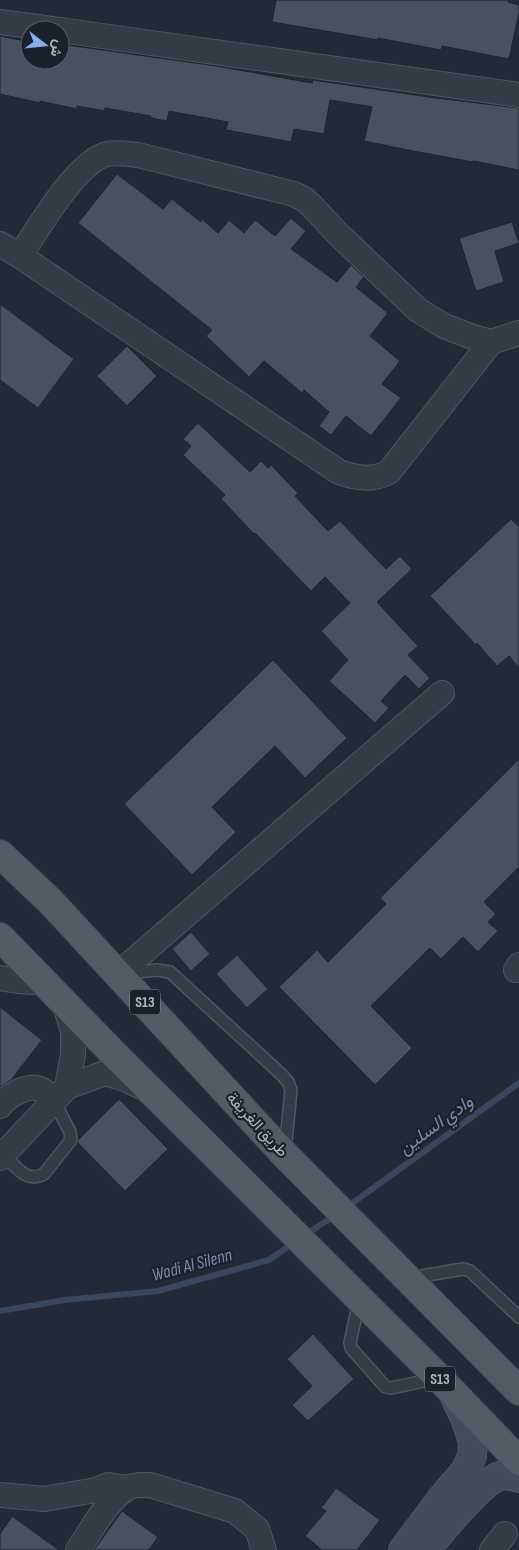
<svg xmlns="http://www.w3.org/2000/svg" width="519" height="1550" viewBox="0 0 519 1550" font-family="'Sofia Sans Condensed',Vazirmatn,sans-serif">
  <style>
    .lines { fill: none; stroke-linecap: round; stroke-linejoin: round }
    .stream { stroke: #39475f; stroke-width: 6 }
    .building { fill: #49505f; stroke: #1d232e }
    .lane-casing { stroke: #515762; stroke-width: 14 }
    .street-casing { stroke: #515762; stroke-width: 26 }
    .secondary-casing { stroke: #515762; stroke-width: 30 }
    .primary-casing { stroke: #3f4550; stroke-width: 30 }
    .lane { stroke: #363c47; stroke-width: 11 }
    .street { stroke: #363c47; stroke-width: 24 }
    .secondary { stroke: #444b5a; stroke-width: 28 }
    .primary { stroke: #545b67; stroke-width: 28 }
    .labels { text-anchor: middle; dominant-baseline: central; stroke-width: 4.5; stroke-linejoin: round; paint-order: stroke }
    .shield { fill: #1b212c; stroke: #848a96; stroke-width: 1 }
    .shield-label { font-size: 15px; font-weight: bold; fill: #b1b7c3 }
    .street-label { font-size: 16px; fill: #b1b7c3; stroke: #1b212c }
    .water-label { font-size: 18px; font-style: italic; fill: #7c8caa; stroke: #1b212c }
  </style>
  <rect width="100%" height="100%" fill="#232a37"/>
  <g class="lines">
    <g class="stream">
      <path d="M347,1207L519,1083"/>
      <path d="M305,1235L337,1214"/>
      <path d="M0,1311L65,1300L158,1291L269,1260L295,1242"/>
    </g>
  </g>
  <g class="building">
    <path d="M276,0H508V2L519,5V13L509,59L442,46L441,50L378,38V40L272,22Z"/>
    <path d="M0,36L30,42V60H60V44L216,66L312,83L313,80L436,98L519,108V170L473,161V162L413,151L364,141L372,107L330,100L324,134L294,129L291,142L226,130L228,122L169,111L167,121L151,118V116L105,108V111L77,106V109L40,101V103L0,94Z"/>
    <path d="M117,174L163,209L172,199L201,222L202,219L218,233L229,220L244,233L255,220L275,236L291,218L306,231L291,249L337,282L351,265L364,277L356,287L388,313L370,336L400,361L382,384L401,398L371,436L346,416L331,435L319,426L329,412L304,390L302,393L264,361L249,377L206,336L212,330L78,223Z"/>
    <path d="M512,222L519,243L495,251L504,282L476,291L459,238Z"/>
    <path d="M0,304L74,359L38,408L0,380Z"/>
    <path d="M127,346L157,376L127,406L97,376Z"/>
    <path d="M198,423L250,472L261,461L268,468L271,465L298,493L295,496L328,531L340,521L386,569L400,556L412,569L377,602L418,646L408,655L430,678L419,689L405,675L381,701L389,708L375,723L329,681L348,660L321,631L350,603L325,577L311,591L255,533L254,534L221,499L225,495L183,455L191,446L183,439Z"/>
    <path d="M511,519L519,527V668L509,656L497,666L477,643L476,645L430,596Z"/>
    <path d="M273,660L347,738L305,778L275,746L212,807L236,832L192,875L124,804Z"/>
    <path d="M519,759V867L484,902L496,914L488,922L498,931L478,952L463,937L441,959L430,948L371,1006L412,1048L375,1085L279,987L317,950L328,962L386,904L380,898Z"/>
    <path d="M191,932L210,954L191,971L172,949Z"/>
    <path d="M237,955L268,989L247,1008L216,974Z"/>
    <path d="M0,1007L42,1040L11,1080L0,1087Z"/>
    <path d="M119,1099L168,1149L125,1191L78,1143V1140Z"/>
    <path d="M313,1334L354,1379L308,1421L292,1405L312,1386L287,1359Z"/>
    <path d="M336,1488L380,1520L357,1550H322L305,1536L326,1511L321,1508Z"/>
    <path d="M122,1511L158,1537L149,1550H94Z"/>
    <path d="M12,1516L34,1532L59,1550H0V1534Z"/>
  </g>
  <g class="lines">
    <g class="lane-casing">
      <g id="lane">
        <path d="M125,973L157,970L170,972L282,1075L288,1082L291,1090L285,1151"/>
        <path d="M4,1155C16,1166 26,1184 44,1174L71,1140L70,1132L54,1101"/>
        <path d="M410,1278L457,1270L464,1269L470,1271L519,1317"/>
        <path d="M359,1301L350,1343L351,1348L382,1383L386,1387L391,1388L438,1378"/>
      </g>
    </g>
    <g class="street-casing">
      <g id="street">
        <path d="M0,22L59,30"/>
        <path d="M60,30L519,95"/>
        <path d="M0,244L20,256L339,472C356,478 373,481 389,472L491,342L519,333"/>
        <path d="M20,256C38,229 76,162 107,154C117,152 128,154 138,155L294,194L304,199L312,206L337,233L418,310L444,326L470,336L491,342"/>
        <path d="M516,970L519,965"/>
        <path d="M118,974L442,693"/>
        <path d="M0,978L18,981L46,983"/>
        <path d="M64,1002L73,1031V1054L67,1087"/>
        <path d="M0,1106C8,1095 29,1083 42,1090C47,1093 51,1097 54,1101"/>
        <path d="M0,1158L67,1087L105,1073L125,1079L148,1090"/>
        <path d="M0,1495L44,1499L96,1490L109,1485L127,1488"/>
        <path d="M78,1550C91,1531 107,1500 127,1488C134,1484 143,1485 150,1485L235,1511L257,1529L264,1550"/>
        <path d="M492,1550L505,1534"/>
      </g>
    </g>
    <g class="secondary-casing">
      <g id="secondary">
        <path d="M403,1550L442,1498L466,1470L472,1456L473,1442L465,1418L453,1393"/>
        <path d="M427,1550C439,1533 482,1481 500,1476C507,1474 513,1476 519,1478"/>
      </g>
    </g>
    <g class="primary-casing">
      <g id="primary">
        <path d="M0,854L50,901L285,1155L519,1391"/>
        <path d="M0,937L115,1055L439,1378L519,1461"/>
      </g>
    </g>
    <use href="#lane" class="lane"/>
    <use href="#street" class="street"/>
    <use href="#secondary" class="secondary"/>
    <use href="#primary" class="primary"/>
  </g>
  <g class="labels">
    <g class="shield">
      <rect x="130" y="989.5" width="30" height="25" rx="4"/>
      <rect x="425" y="1366.5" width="30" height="25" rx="4"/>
    </g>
    <g class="shield-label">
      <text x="145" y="1002">S13</text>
      <text x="440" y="1379">S13</text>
    </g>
    <g class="street-label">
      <text transform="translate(257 1125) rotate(47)">طريق الغريفة</text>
    </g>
    <g class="water-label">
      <text transform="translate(436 1125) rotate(-36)">وادي السلين</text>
      <text transform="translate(192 1265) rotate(-15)">Wadi Al Silenn</text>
    </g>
  </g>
  <g transform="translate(45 45) rotate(106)"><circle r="24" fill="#1b212c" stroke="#575d68"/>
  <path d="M0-4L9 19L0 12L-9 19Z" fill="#8caaee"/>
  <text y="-8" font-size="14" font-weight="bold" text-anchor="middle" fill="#b1b7c3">ش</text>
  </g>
</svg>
